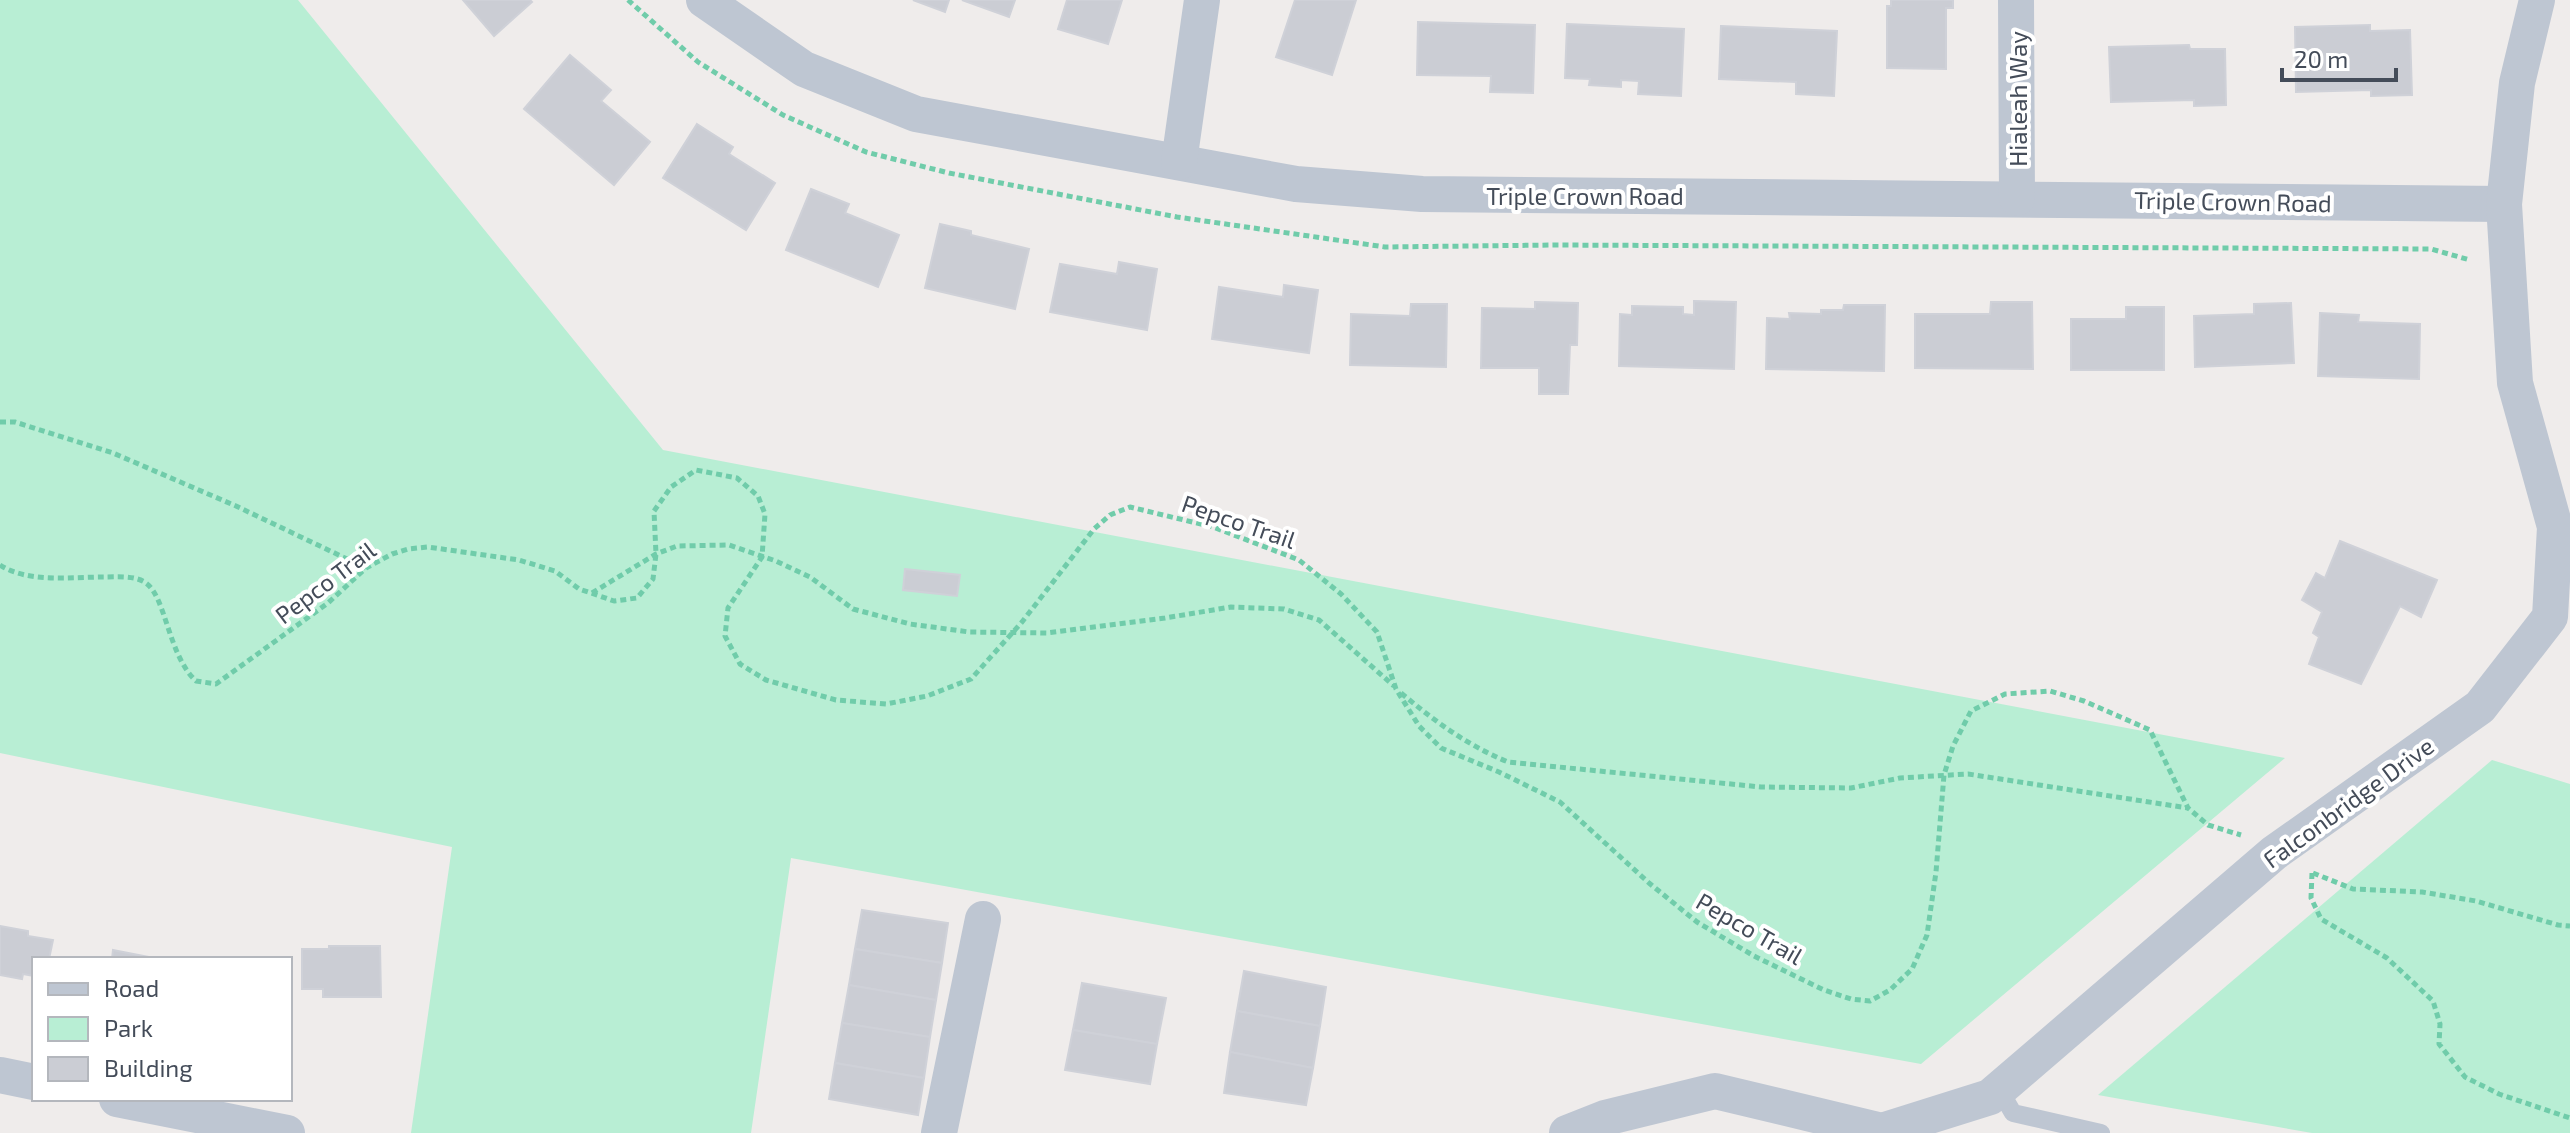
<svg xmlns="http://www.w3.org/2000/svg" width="2570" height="1133" viewBox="0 0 2570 1133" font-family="'Exo 2',sans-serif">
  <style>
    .green { fill: #b8eed4 }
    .building { fill: #cbcdd4; stroke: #cfd1d8; stroke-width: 2 }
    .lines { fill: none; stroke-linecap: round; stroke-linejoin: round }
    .path { stroke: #70ccaa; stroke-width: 5; stroke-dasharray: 6 4; stroke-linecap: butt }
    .service { stroke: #bec6d2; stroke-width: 18 }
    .minor { stroke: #bec6d2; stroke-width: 36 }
    .labels { text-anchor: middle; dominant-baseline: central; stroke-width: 8; stroke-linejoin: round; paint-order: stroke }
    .street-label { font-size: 24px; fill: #444c59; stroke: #fff }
  </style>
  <rect width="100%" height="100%" fill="#efeceb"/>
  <g class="green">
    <path d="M0,0H298L663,450L2285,758L1921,1064L791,858L751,1133H411L452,847L0,753Z"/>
    <path d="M2492,760L2570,784V1133H2312L2098,1095Z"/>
  </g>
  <g class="building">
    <path d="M463,0H530L532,2L494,36Z"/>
    <path d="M913,0H949L945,12Z"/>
    <path d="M962,0H1015L1009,17Z"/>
    <path d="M1067,0H1122L1108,44L1058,29Z"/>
    <path d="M1295,0H1356L1332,75L1276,57Z"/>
    <path d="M1891,0H1953V8H1946V69L1887,68V6H1891Z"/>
    <path d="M1418,22L1535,25L1533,93L1490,92L1491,76L1417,75Z"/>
    <path d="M1567,24L1684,29L1681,96L1638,94L1639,81L1621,80V87L1589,85L1590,79L1565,78Z"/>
    <path d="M2370,25V31L2410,30L2412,95L2371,96V90L2296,92L2295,27Z"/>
    <path d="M1721,26L1837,31L1834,96L1796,94V82L1719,79Z"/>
    <path d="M2189,45L2190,49H2225L2226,105L2194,106V100L2111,102L2109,47Z"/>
    <path d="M570,55L611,90L601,101L650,142L614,185L524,109Z"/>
    <path d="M697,124L733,147L729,154L775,183L746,230L663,178Z"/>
    <path d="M811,189L849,204L845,213L899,235L878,287L786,250Z"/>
    <path d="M940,224L971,231V235L1029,249L1015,309L925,288Z"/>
    <path d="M1119,262L1157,269L1147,330L1050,312L1060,264L1117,274Z"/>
    <path d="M1284,285L1318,290L1309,353L1212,339L1219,287L1283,297Z"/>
    <path d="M1694,301L1736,302L1734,369L1619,366L1620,314L1632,315V306L1683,307V314L1694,315Z"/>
    <path d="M1535,302L1578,303L1577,345H1570L1568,394H1539V368H1481L1482,308L1535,309Z"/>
    <path d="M1991,302H2032L2033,369L1915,368V314H1990Z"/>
    <path d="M2291,303L2294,363L2195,367L2194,316L2254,314V304Z"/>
    <path d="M1411,304H1447L1446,367L1350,365L1351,314L1410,316Z"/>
    <path d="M1844,305H1885L1884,371L1766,369L1767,318L1790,319L1789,313L1821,314V310H1843Z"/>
    <path d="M2126,307H2164V370H2071V319H2126Z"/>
    <path d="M2320,313L2359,315L2358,322L2420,324L2419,379L2318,376Z"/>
    <path d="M2340,541L2437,580L2421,617L2400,606L2361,684L2309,664L2319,637L2313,633L2322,612L2302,600L2316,573L2325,578Z"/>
    <path d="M905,569L960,575L957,596L903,590Z"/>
    <path d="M862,910L948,923L942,963L855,949Z"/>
    <path d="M0,926L28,931V936L53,940L49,959H34V976L23,974L22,979L0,975Z"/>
    <path d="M329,946H380L381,997H323V989H302V949H329Z"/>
    <path d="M855,949L942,963L936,1000L849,985Z"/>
    <path d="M113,950L159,959H112Z"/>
    <path d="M1244,971L1326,987L1320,1026L1237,1011Z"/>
    <path d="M1082,983L1166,998L1157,1044L1073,1030Z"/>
    <path d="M849,985L936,1000L930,1037L842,1023Z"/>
    <path d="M1237,1011L1320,1026L1313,1068L1230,1052Z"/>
    <path d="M842,1023L930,1037L924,1078L835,1063Z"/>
    <path d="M1073,1030L1157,1044L1150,1084L1065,1070Z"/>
    <path d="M1230,1052L1313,1068L1306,1105L1224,1093Z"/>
    <path d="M835,1063L924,1078L918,1115L829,1099Z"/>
  </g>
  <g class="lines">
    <g class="path">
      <path d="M628,0L698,62L783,115L866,152L949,173L1177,217L1385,247L1555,245L2431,249L2470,260"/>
      <path d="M0,422H15L113,453L236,506L366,568"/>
      <path d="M0,565C27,583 71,577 103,577C116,577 135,575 146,583C166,597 168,655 196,681L216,684L328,603L366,568L392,554L408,549L428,547L519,560L555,571L579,589L591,593L614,601L637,598L653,579L656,554L654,511L671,487L696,470L737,478L758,496L765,514L762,557L728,608L725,636L740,664L766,680L836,700L886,704L927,696L971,679L1022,622L1094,529L1110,515L1130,507L1213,527L1299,560L1341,594L1377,632L1396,689L1419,726L1441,748L1499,772L1560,802L1649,883L1697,922L1754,956L1824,990L1851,999L1870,1001L1890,990L1912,969L1927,935L1936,872L1944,775L1953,746L1971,711L2005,694L2050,691L2084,701L2150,730L2188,808L2208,825L2241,835"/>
      <path d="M592,593L656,554L677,546L729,545L776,561L810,577L853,609L910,624L969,632L1047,633L1165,618L1231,607L1284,609L1319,620L1394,686"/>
      <path d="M1401,693C1436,722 1465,744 1508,762L1761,787L1851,788L1900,778L1968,774L2188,808"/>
      <path d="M2312,873L2311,898L2321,919L2387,958L2433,1001L2440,1024L2439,1044L2465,1077L2499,1094L2570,1118"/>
      <path d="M2313,873L2353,889L2422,892L2476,901L2558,925L2570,926"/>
    </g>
    <path class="service" d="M1999,1089L2013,1113L2101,1133"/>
    <g class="minor">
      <path d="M704,0L804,69L916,114L1296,184L1422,194L2504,204"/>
      <path d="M2016,0L2017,198"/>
      <path d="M1179,162L1202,0"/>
      <path d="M0,1075L34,1082"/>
      <path d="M117,1099L287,1133"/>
      <path d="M939,1133L983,919"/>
      <path d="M1567,1133L1605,1118L1715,1091L1882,1131L1990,1097L2274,853L2480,707L2550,617L2555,527L2515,383L2504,204L2517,83L2537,0"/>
    </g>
  </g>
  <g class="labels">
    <g class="street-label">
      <text transform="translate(2017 99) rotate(-90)">Hialeah Way</text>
      <text x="1585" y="195">Triple Crown Road</text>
      <text transform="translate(2233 201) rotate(1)">Triple Crown Road</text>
      <text transform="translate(1239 521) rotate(19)">Pepco Trail</text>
      <text transform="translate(325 582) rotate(-37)">Pepco Trail</text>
      <text transform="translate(2348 802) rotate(-36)">Falconbridge Drive</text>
      <text transform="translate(1750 928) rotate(30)">Pepco Trail</text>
    </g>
  </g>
  <rect x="32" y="957" width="260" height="144" fill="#ffffff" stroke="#b4b7bd" stroke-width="2"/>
  <rect x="48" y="983" width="40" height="12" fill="#bec6d2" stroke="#b4b7bd" stroke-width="2"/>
  <text x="104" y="997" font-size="24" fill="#444c59">Road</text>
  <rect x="48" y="1017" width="40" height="24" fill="#b8eed4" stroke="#b4b7bd" stroke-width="2"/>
  <text x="104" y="1037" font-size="24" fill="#444c59">Park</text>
  <rect x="48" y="1057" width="40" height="24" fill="#cbcdd4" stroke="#b4b7bd" stroke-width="2"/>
  <text x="104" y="1077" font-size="24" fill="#444c59">Building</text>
  <path d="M2282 68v12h114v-12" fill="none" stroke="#444c59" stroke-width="4"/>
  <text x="2294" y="68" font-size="24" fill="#444c59" stroke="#ffffff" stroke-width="6" paint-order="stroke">20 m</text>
</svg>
